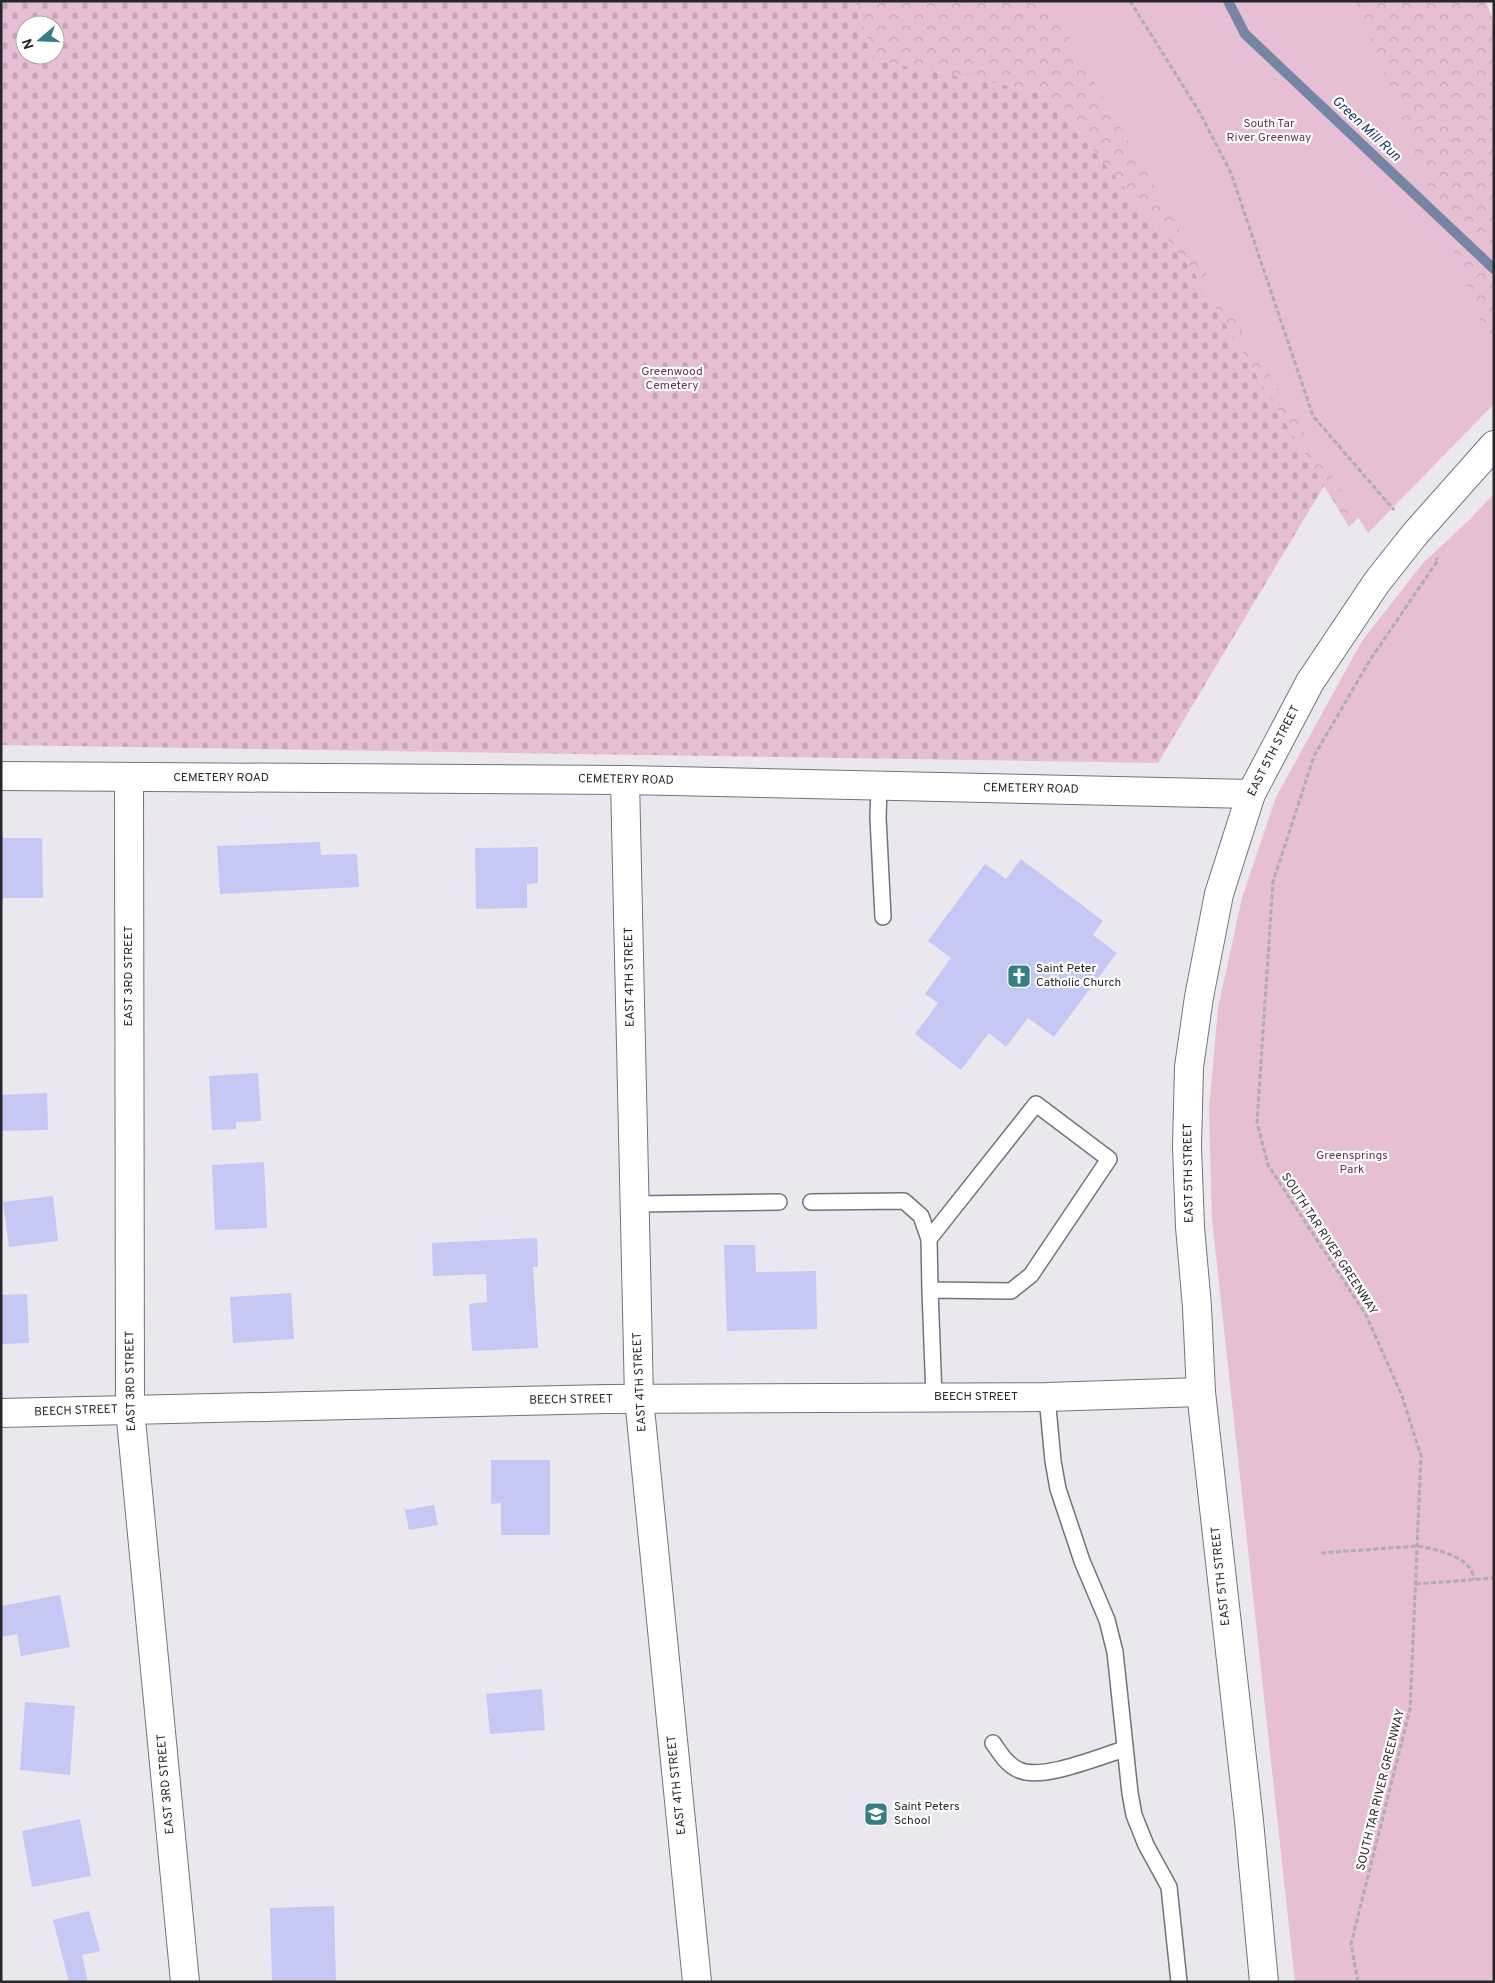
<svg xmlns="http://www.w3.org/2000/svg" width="1495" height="1983" viewBox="0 0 1495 1983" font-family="Overpass,sans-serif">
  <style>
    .forest { fill: url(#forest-crowns) }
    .cemetery { fill: url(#cemetery-stones); fill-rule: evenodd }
    .green { fill: #e6bfd5 }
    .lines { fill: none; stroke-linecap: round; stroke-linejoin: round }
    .stream { stroke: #7685a3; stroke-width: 10 }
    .building { fill: #c5c7f5 }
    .lane-casing { stroke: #757379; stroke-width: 18 }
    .street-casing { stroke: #757379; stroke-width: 30 }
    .secondary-casing { stroke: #757379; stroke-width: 30 }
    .path { stroke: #afacb3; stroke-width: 3; stroke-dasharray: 5 2.5; stroke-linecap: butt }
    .lane { stroke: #fff; stroke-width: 15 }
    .street { stroke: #fff; stroke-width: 28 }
    .secondary { stroke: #fff; stroke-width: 28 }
    .labels { text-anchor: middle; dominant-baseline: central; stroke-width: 4.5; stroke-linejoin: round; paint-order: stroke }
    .park-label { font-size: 12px; fill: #6c3256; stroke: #fff }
    .street-label { font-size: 12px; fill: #272629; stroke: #fff }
    .poi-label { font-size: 12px; fill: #272629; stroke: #fff; text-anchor: start }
    .water-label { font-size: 14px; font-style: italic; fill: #1f376a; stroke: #fff }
  </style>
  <defs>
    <pattern id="forest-crowns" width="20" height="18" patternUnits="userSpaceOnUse" patternTransform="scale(1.25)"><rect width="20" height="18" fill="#e6bfd5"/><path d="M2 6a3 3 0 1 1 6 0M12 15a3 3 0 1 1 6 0" fill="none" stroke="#c5a4b7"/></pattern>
    <pattern id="cemetery-stones" width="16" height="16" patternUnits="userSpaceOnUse" patternTransform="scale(1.25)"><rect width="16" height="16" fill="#e6bfd5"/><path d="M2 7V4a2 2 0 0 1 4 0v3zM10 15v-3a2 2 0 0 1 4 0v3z" fill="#c5a4b7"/></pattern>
  </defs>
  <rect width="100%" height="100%" fill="#eae7ef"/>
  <path class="forest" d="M855,1H1486L1494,23V376L1349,527L1193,271L1046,93L874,60Z"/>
  <path class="cemetery" d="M1,1H855L874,60L1046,93L1193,271L1324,486L1158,763L1,745ZM25,25H55V55H25Z"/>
  <g class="green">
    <path d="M1048,1H1356L1494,355V404L1368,533L1184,238Z"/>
    <path d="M1494,494V1982H1295L1212,1219L1209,1109L1218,1008L1242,898L1276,797L1362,641L1423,563L1467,522Z"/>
  </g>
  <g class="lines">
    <path class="stream" d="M1228,1L1245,34L1494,269"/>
  </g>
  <g class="building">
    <path d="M1,838H42L43,898H1Z"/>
    <path d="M320,842L321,855L357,854L359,887L220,894L217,846Z"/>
    <path d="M538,847V883L527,884V908L476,909L475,848Z"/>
    <path d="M1021,859L1103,921L1093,935L1117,953L1054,1037L1028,1018L1006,1047L989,1033L961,1070L915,1034L938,1003L925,994L951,958L928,941L985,864L1006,879Z"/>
    <path d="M258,1073L261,1121L236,1122V1129L212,1130L209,1076Z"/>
    <path d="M47,1093L48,1130L1,1131V1095Z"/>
    <path d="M264,1162L267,1228L215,1230L212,1165Z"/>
    <path d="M53,1196L58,1241L9,1247L3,1202Z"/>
    <path d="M537,1238L538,1267H533L538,1348L472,1351L469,1304L487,1302L486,1274L433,1276L432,1243Z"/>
    <path d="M724,1245H755L756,1272L816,1271L817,1329L727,1331Z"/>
    <path d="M291,1293L294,1339L233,1343L230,1297Z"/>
    <path d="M27,1294L29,1343L1,1344V1295Z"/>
    <path d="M491,1460H550V1535H501V1503L491,1504Z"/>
    <path d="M434,1505L438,1525L409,1530L405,1510Z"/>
    <path d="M60,1595L70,1647L21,1656L17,1634L1,1637V1606Z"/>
    <path d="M542,1689L545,1730L490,1734L486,1694Z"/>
    <path d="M25,1702L75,1706L70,1775L20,1770Z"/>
    <path d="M80,1819L91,1876L32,1887L22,1831Z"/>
    <path d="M334,1906L336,1982H272L270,1908Z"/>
    <path d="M89,1911L100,1951L82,1955L88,1982H69L53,1920Z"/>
  </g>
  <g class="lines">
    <g class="lane-casing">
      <g id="lane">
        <path d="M879,786L878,818L883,917"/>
        <path d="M811,1202L904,1201L921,1216L929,1239"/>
        <path d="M635,1204L779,1202"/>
        <path d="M930,1290L929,1239L1036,1104L1109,1159L1031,1275L1011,1291L930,1290L934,1397"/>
        <path d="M1047,1397L1053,1461L1058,1489L1082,1561L1107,1620L1115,1652L1130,1793L1134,1815L1146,1845L1169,1887L1179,1982"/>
        <path d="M993,1743C1000,1753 1007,1765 1019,1770C1043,1781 1100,1756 1125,1749"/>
      </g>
    </g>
    <g class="street-casing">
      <g id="street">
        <path d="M1,776L625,780L1251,794"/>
        <path d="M129,778L130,1409L185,1982"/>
        <path d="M625,780L639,1398L697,1982"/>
        <path d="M1,1413L606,1399L1047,1397L1201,1392"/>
      </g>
    </g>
    <g class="secondary-casing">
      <path id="secondary" d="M1264,1982L1249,1821L1201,1392L1197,1307L1190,1227L1187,1147L1189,1067L1199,997L1219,894L1251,794L1310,682L1377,582L1415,534L1494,445"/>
    </g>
    <g class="path">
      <path d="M1130,1L1200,113L1231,173L1313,416L1394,510"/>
      <path d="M1321,1553L1417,1546C1434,1549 1455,1553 1467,1565C1471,1568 1473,1575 1475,1579"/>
      <path d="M1416,1584L1494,1578"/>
      <path d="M1358,1982L1351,1944L1410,1709L1421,1456L1402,1396L1366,1315L1268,1165L1257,1122L1273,882L1314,756L1370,660L1438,560L1436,558"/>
    </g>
    <use href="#lane" class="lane"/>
    <use href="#street" class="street"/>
    <use href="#secondary" class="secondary"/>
  </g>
  <defs>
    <g id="church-square" transform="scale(1.25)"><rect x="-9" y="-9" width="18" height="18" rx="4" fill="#367e85" stroke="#fff"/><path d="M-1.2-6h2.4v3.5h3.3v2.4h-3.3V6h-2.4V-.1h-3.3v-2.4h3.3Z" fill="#fff"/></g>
    <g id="school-square" transform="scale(1.25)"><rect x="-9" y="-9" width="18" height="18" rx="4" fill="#367e85" stroke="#fff"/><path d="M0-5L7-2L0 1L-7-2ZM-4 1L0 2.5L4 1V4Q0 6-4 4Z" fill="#fff"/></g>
  </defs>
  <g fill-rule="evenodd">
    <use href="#church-square" x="1019" y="976"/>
    <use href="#school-square" x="876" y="1814"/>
  </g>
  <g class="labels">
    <g class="park-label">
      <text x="1269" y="124">South Tar<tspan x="1269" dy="14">River Greenway</tspan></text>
      <text x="672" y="372">Greenwood<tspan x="672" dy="14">Cemetery</tspan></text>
      <text x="1352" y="1156">Greensprings<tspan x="1352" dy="14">Park</tspan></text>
    </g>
    <g class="street-label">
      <text transform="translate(1274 751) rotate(-63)">EAST 5TH STREET</text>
      <text x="221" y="778">CEMETERY ROAD</text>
      <text transform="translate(626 780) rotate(1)">CEMETERY ROAD</text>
      <text transform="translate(1031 789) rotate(1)">CEMETERY ROAD</text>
      <text transform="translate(129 976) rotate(-90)">EAST 3RD STREET</text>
      <text transform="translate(630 977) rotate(-91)">EAST 4TH STREET</text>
      <text transform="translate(1189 1173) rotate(-91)">EAST 5TH STREET</text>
      <text transform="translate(1329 1244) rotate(57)">SOUTH TAR RIVER GREENWAY</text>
      <text transform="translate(131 1381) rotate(-91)">EAST 3RD STREET</text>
      <text transform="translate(640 1382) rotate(-93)">EAST 4TH STREET</text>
      <text x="976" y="1397">BEECH STREET</text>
      <text transform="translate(571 1400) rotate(-1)">BEECH STREET</text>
      <text transform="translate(76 1411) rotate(-2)">BEECH STREET</text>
      <text transform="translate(1221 1576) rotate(-96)">EAST 5TH STREET</text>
      <text transform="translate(166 1784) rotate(-95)">EAST 3RD STREET</text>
      <text transform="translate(677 1785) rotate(-96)">EAST 4TH STREET</text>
      <text transform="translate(1381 1790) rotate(-76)">SOUTH TAR RIVER GREENWAY</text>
    </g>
    <g class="poi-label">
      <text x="1036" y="969">Saint Peter<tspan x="1036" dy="14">Catholic Church</tspan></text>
      <text x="894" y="1807">Saint Peters<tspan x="894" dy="14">School</tspan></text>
    </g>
    <g class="water-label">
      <text transform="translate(1366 129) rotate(43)">Green Mill Run</text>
    </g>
  </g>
  <rect width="1495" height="1983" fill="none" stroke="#272629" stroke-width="5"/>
  <g transform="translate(40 40) rotate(251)"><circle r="24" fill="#ffffff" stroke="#a9a8a9"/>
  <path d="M0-4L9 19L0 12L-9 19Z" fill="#367e85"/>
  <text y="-8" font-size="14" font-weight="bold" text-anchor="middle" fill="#272629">N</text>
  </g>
</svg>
